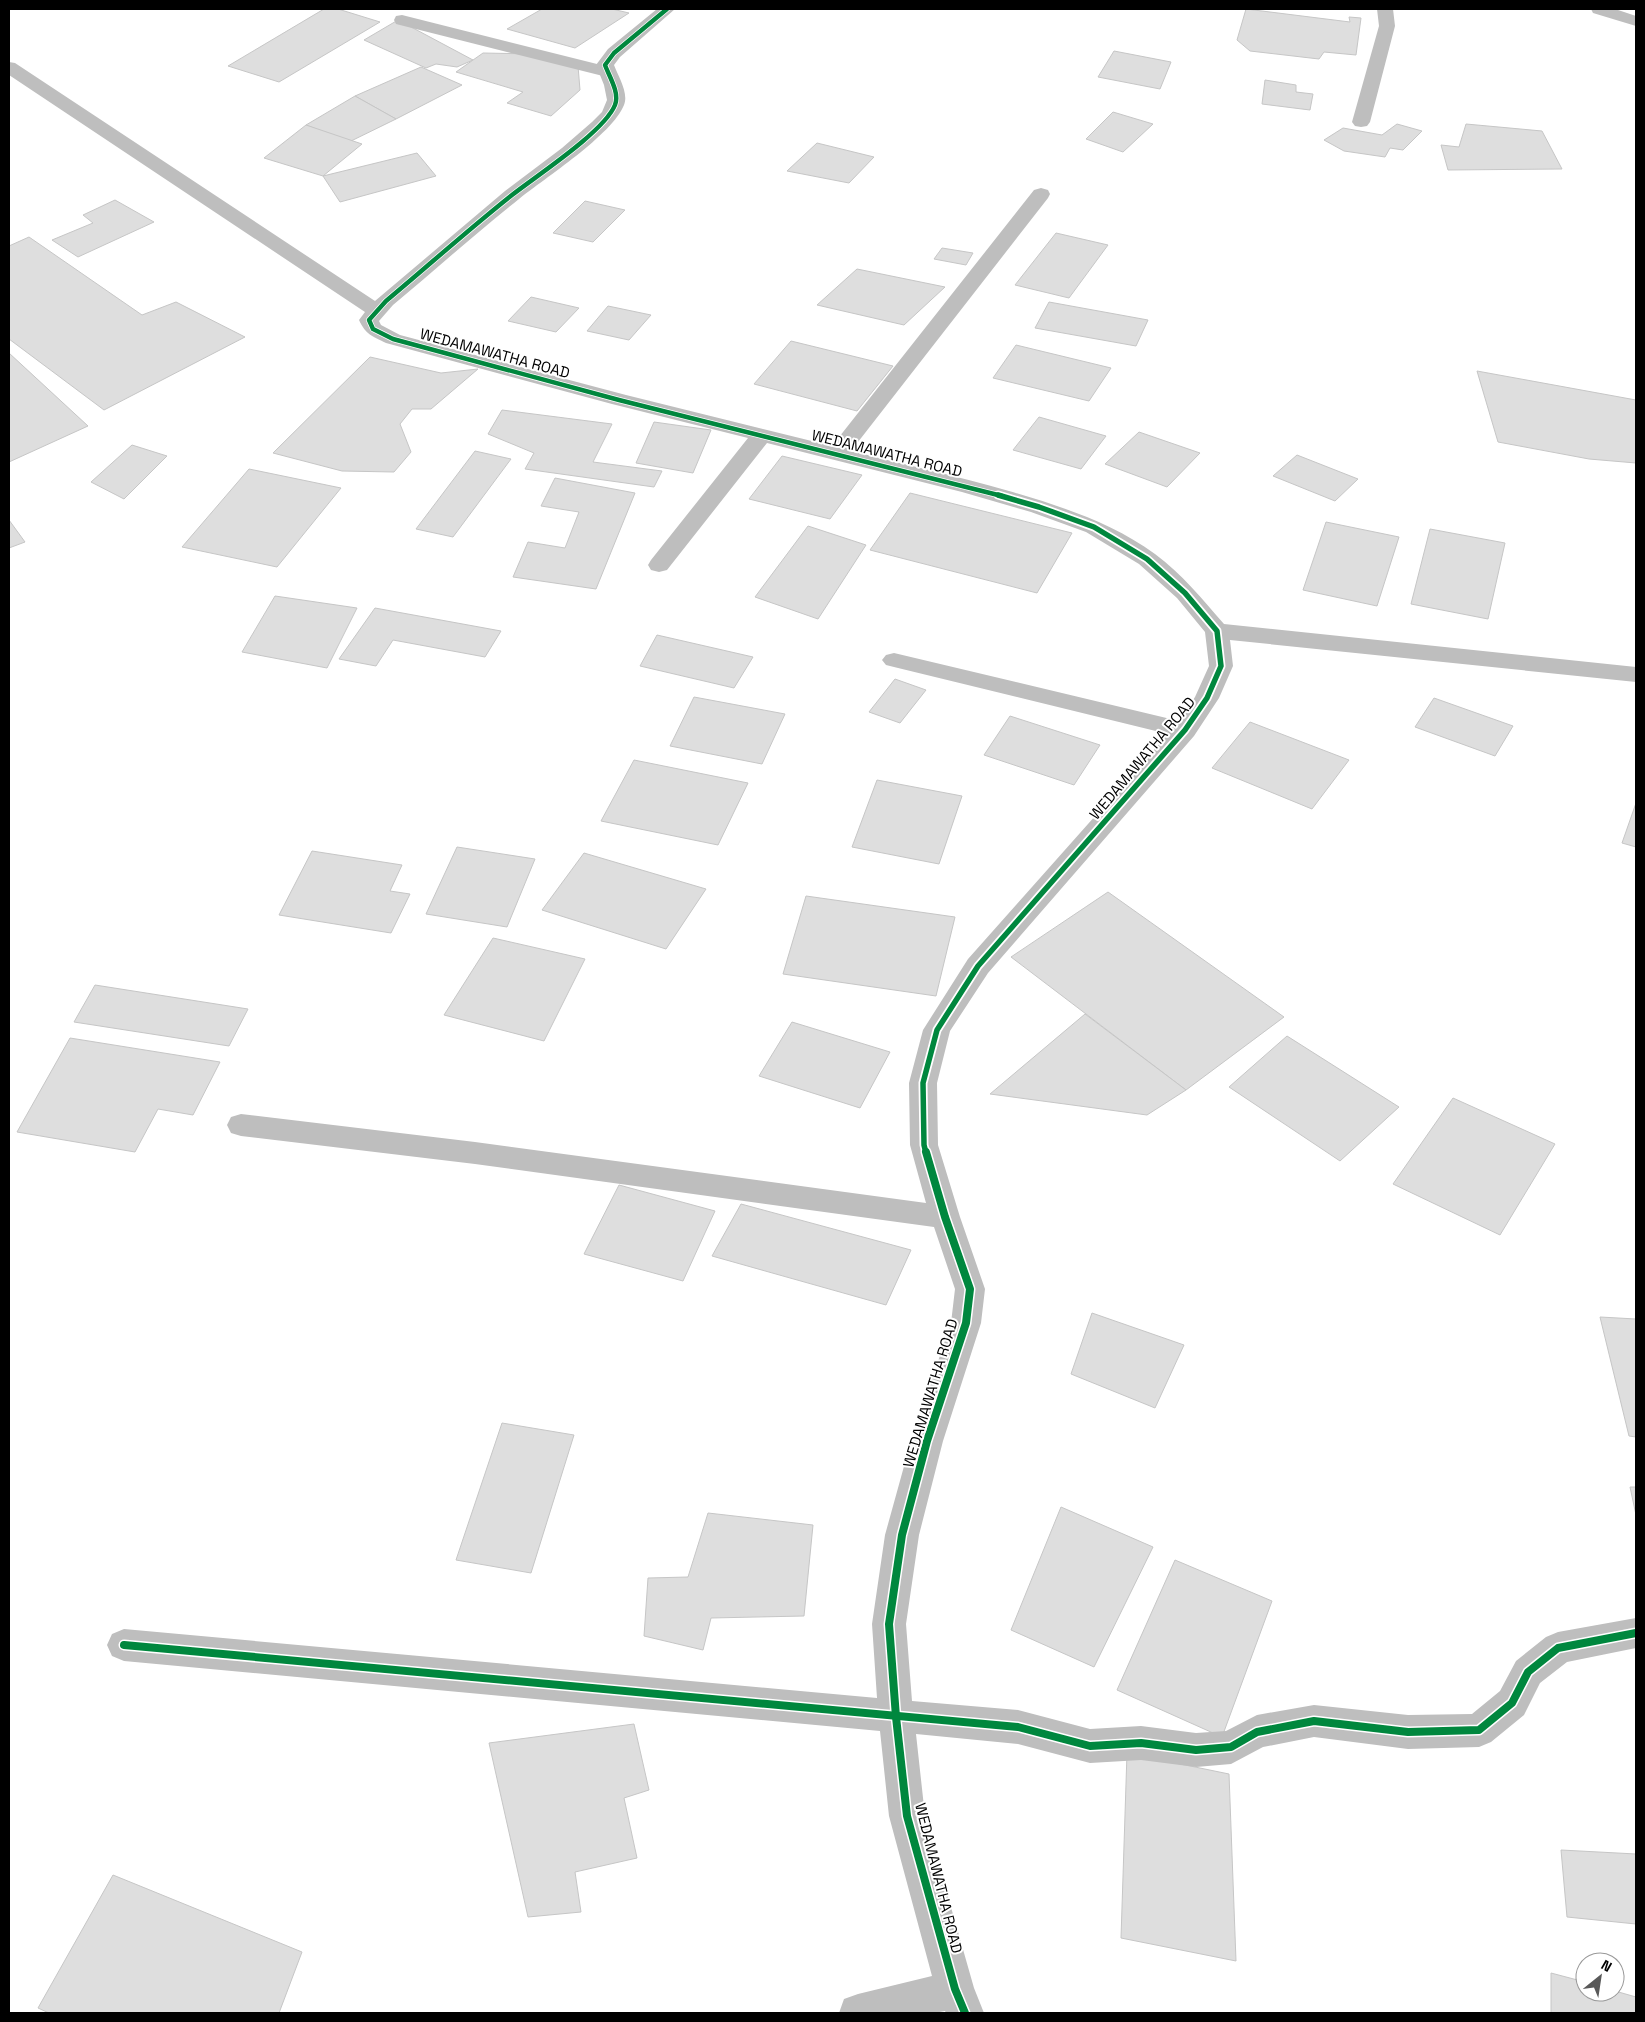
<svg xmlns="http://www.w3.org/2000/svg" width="1645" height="2022" viewBox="0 0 1645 2022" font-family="'Space Grotesk',sans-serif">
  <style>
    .building { fill: #dedede; stroke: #c6c6c6 }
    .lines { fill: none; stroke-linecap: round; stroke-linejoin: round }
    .lane { fill: #bebebe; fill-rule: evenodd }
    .street { fill: #bebebe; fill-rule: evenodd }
    .cycleway-far2-casing { stroke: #fff; stroke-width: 6 }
    .cycleway-far1-casing { stroke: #fff; stroke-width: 9 }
    .cycleway-casing { stroke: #fff; stroke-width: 11 }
    .cycleway-far2 { stroke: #00873e; stroke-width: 4.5 }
    .cycleway-far1 { stroke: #00873e; stroke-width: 5.5 }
    .cycleway { stroke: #00873e; stroke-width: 8 }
    .labels { text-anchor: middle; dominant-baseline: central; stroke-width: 4; stroke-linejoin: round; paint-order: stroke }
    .street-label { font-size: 15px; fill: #000; stroke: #fff }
  </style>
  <rect width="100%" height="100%" fill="#fff"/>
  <g class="building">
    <path d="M324,9H338L380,22L279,82L228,66Z"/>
    <path d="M542,9H612L629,13L575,48L507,29Z"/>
    <path d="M1246,9L1350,22L1349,17L1361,18L1356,55L1324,52L1319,59L1250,51L1237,40Z"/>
    <path d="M398,20L473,60L457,67L436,64L426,68L364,40Z"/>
    <path d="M1114,51L1171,62L1160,89L1098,77Z"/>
    <path d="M483,53L534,54L578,66L580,90L551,116L507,103L523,92L456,72Z"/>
    <path d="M421,67L462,85L396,119L355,96Z"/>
    <path d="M1265,80L1296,85V92L1313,94L1310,110L1262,104Z"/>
    <path d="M355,96L396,119L349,142L306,125Z"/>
    <path d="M1113,112L1153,124L1123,152L1086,139Z"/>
    <path d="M1397,124L1422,131L1403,150L1390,148L1385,157L1344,151L1324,140L1343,128L1382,135Z"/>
    <path d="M1466,124L1542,131L1562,169L1448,170L1441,145L1459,147Z"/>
    <path d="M306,125L362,144L323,176L264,158Z"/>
    <path d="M817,143L874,157L849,183L787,171Z"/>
    <path d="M417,153L436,176L340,202L323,176Z"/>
    <path d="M115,200L154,222L78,257L52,240L93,223L83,215Z"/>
    <path d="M585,201L625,210L593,242L553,233Z"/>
    <path d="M1056,233L1108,245L1069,298L1015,285Z"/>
    <path d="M29,237L142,315L176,302L245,337L104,410L9,339V246Z"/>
    <path d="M942,248L973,253L966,265L934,259Z"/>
    <path d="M857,269L945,287L904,325L817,305Z"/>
    <path d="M531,297L579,308L556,332L508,321Z"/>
    <path d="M1049,302L1148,320L1136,346L1035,328Z"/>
    <path d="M608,306L651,315L629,340L587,331Z"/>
    <path d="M791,341L893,366L857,411L754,384Z"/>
    <path d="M1016,345L1111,368L1089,401L993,378Z"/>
    <path d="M9,353L88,426L9,462Z"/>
    <path d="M370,357L441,373L478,369L431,409H412L400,424L411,452L394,472L342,471L273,453Z"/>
    <path d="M1477,371L1636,400V463L1589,459L1498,442Z"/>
    <path d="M502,410L612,424L593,462L662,471L654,487L525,469L534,453L488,434Z"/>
    <path d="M1039,417L1106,436L1081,469L1013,450Z"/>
    <path d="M654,422L711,430L693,473L636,463Z"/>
    <path d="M1139,432L1200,453L1167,487L1105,464Z"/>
    <path d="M132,445L167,456L124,499L91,482Z"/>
    <path d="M475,451L511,459L453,537L416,529Z"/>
    <path d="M1297,455L1358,479L1335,501L1273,476Z"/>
    <path d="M782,456L862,475L830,519L749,499Z"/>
    <path d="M249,469L341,488L277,567L182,547Z"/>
    <path d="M555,478L635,493L596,589L513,577L528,542L565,548L579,512L541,506Z"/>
    <path d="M910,493L1072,533L1037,593L870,550Z"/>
    <path d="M9,520L25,542L9,548Z"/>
    <path d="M1326,522L1399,537L1377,606L1303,590Z"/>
    <path d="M808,526L866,545L818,619L755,597Z"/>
    <path d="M1430,529L1505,543L1488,619L1411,604Z"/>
    <path d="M275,596L357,608L327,668L242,652Z"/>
    <path d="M375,608L501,631L485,657L393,640L376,666L339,659Z"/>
    <path d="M657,635L753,657L734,688L640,666Z"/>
    <path d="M895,679L926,690L900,723L869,712Z"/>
    <path d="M694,697L785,714L762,764L670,746Z"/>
    <path d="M1434,698L1513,726L1495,756L1415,727Z"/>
    <path d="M1010,716L1100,745L1074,785L984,755Z"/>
    <path d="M1250,722L1349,760L1312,809L1212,768Z"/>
    <path d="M634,760L748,783L718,845L601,821Z"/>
    <path d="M877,780L962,796L939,864L852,847Z"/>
    <path d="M1636,803V847L1622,843Z"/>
    <path d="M457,847L535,859L507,927L426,914Z"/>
    <path d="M312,851L402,865L390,891L410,894L391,933L279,915Z"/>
    <path d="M584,853L706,889L666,949L542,910Z"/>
    <path d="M1108,892L1284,1017L1186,1090L1011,957Z"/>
    <path d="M806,896L955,917L936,996L783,974Z"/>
    <path d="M493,938L585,959L544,1041L444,1015Z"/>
    <path d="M95,985L248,1009L229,1046L74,1022Z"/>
    <path d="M1085,1014L1186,1090L1147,1115L990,1094Z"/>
    <path d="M792,1022L890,1052L860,1108L759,1076Z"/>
    <path d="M1287,1036L1399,1107L1340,1161L1229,1087Z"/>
    <path d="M70,1038L220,1062L193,1115L158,1109L135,1152L17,1132Z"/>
    <path d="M1453,1098L1555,1144L1500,1235L1393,1184Z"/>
    <path d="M619,1185L715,1211L683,1281L584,1254Z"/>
    <path d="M741,1204L911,1250L886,1305L712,1256Z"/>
    <path d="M1092,1313L1184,1345L1155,1408L1071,1374Z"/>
    <path d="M1600,1317L1636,1319V1437L1629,1436Z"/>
    <path d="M502,1423L574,1435L531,1573L456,1560Z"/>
    <path d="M1630,1487H1636V1515Z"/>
    <path d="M1061,1507L1153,1547L1094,1667L1011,1630Z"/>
    <path d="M708,1513L813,1525L804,1616L711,1618L703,1650L644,1636L648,1578L688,1577Z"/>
    <path d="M1175,1560L1272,1601L1222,1737L1117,1690Z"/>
    <path d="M634,1724L649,1790L624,1798L637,1858L575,1872L581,1912L528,1917L489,1743Z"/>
    <path d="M1127,1753L1229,1774L1236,1961L1121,1938Z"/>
    <path d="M1561,1850L1636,1854V1924L1567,1917Z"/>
    <path d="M113,1875L302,1952L279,2013H49L38,2008Z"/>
    <path d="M1551,1973L1585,1982V1992L1615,1991L1636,1997V2013H1551Z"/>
  </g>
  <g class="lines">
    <path class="lane" d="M402,15L613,68L616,72L613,76L607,77L396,24L394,20L396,16Z"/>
    <g class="street">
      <path d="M657,9H675L620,57L614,65C618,76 629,93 624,105C612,135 545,178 519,199C476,233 435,270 393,305L379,321L381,325L400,335L626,395L832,446L1034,190L1041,188L1048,190L1050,194L1048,198L851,451C903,464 957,476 1009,491C1060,506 1111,522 1155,554C1182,574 1203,600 1224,624L1636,667V682L1230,640L1233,666L1219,698L1194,736L988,973L950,1031L937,1083L938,1145L960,1217L985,1289L981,1323L943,1441L919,1535L906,1624L912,1701L1018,1710L1090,1729L1141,1726L1196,1733L1226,1731L1257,1715L1314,1705L1408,1715L1472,1714L1500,1691L1516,1661L1546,1637L1558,1632L1636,1618V1648L1567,1662L1540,1683L1524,1715L1491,1742L1479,1747L1408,1749L1314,1737L1263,1747L1231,1764L1196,1767L1141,1760L1090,1763L1018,1744L916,1734L925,1816L974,1988L984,2013H946L945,2011L934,2013H839L844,1999L858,1994L932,1976L889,1816L880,1731L124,1661L112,1656L107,1645L112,1634L124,1629L877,1698L872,1624L885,1535L911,1441L951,1323L955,1289L934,1227L475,1164L241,1136L231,1133L227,1125L231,1117L241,1114L475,1142L926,1203L910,1145L909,1083L923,1030L968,959L1168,734L894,667L886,665L882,660L886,655L894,653L1179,721L1195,697L1209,666L1205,632L1177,598L1139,564L1086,532L1031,512L962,492L767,443L667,570L659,572L651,570L648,565L651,560L748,438L612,404L386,343C372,336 366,335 359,320L365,312L9,75V62L15,63L375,301L505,191L562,148L592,122L602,112L607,100L604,85L596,65L608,49Z"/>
      <path d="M1377,9H1393L1395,26L1370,122L1367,126L1361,127L1355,126L1352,122L1379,26Z"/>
      <path d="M1591,9H1615L1636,16V26L1593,13Z"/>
    </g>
    <g class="cycleway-far2-casing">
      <path id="cycleway-far2" d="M667,9L614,53L605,65C609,76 620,93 615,105C604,132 536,176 512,195C469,229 428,266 386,301L369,320L373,329L393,339L619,400L1002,496"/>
    </g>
    <g class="cycleway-far1-casing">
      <path id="cycleway-far1" d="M926,1153L924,1145L923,1083L937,1030L978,966L1185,730L1207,698L1221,666L1217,631L1185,593L1147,559L1094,527L1039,507L998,495"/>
    </g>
    <g class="cycleway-casing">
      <g id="cycleway">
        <path d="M926,1152L945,1217L970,1289L966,1323L927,1441L902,1535L889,1624L896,1717L907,1816L955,1989L965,2013"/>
        <path d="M124,1645L1018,1727L1090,1746L1141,1743L1196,1750L1231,1747L1257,1732L1314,1721L1408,1732L1479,1730L1512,1703L1528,1672L1558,1648L1636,1633"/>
      </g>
    </g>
    <use href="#cycleway-far2" class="cycleway-far2"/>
    <use href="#cycleway-far1" class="cycleway-far1"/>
    <use href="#cycleway" class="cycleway"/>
  </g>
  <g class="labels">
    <g class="street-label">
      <text transform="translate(495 353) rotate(15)">WEDAMAWATHA ROAD</text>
      <text transform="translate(887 453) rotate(14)">WEDAMAWATHA ROAD</text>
      <text transform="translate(1142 758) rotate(-50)">WEDAMAWATHA ROAD</text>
      <text transform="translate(930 1393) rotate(-73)">WEDAMAWATHA ROAD</text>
      <text transform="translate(939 1878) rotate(76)">WEDAMAWATHA ROAD</text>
    </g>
  </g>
  <rect width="1645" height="2022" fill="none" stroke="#000000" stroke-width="20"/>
  <g transform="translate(1600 1977) rotate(30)"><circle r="24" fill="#ffffff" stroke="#999999"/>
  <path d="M0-4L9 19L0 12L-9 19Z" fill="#595959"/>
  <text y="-8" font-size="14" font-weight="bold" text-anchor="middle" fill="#000000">N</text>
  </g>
</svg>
